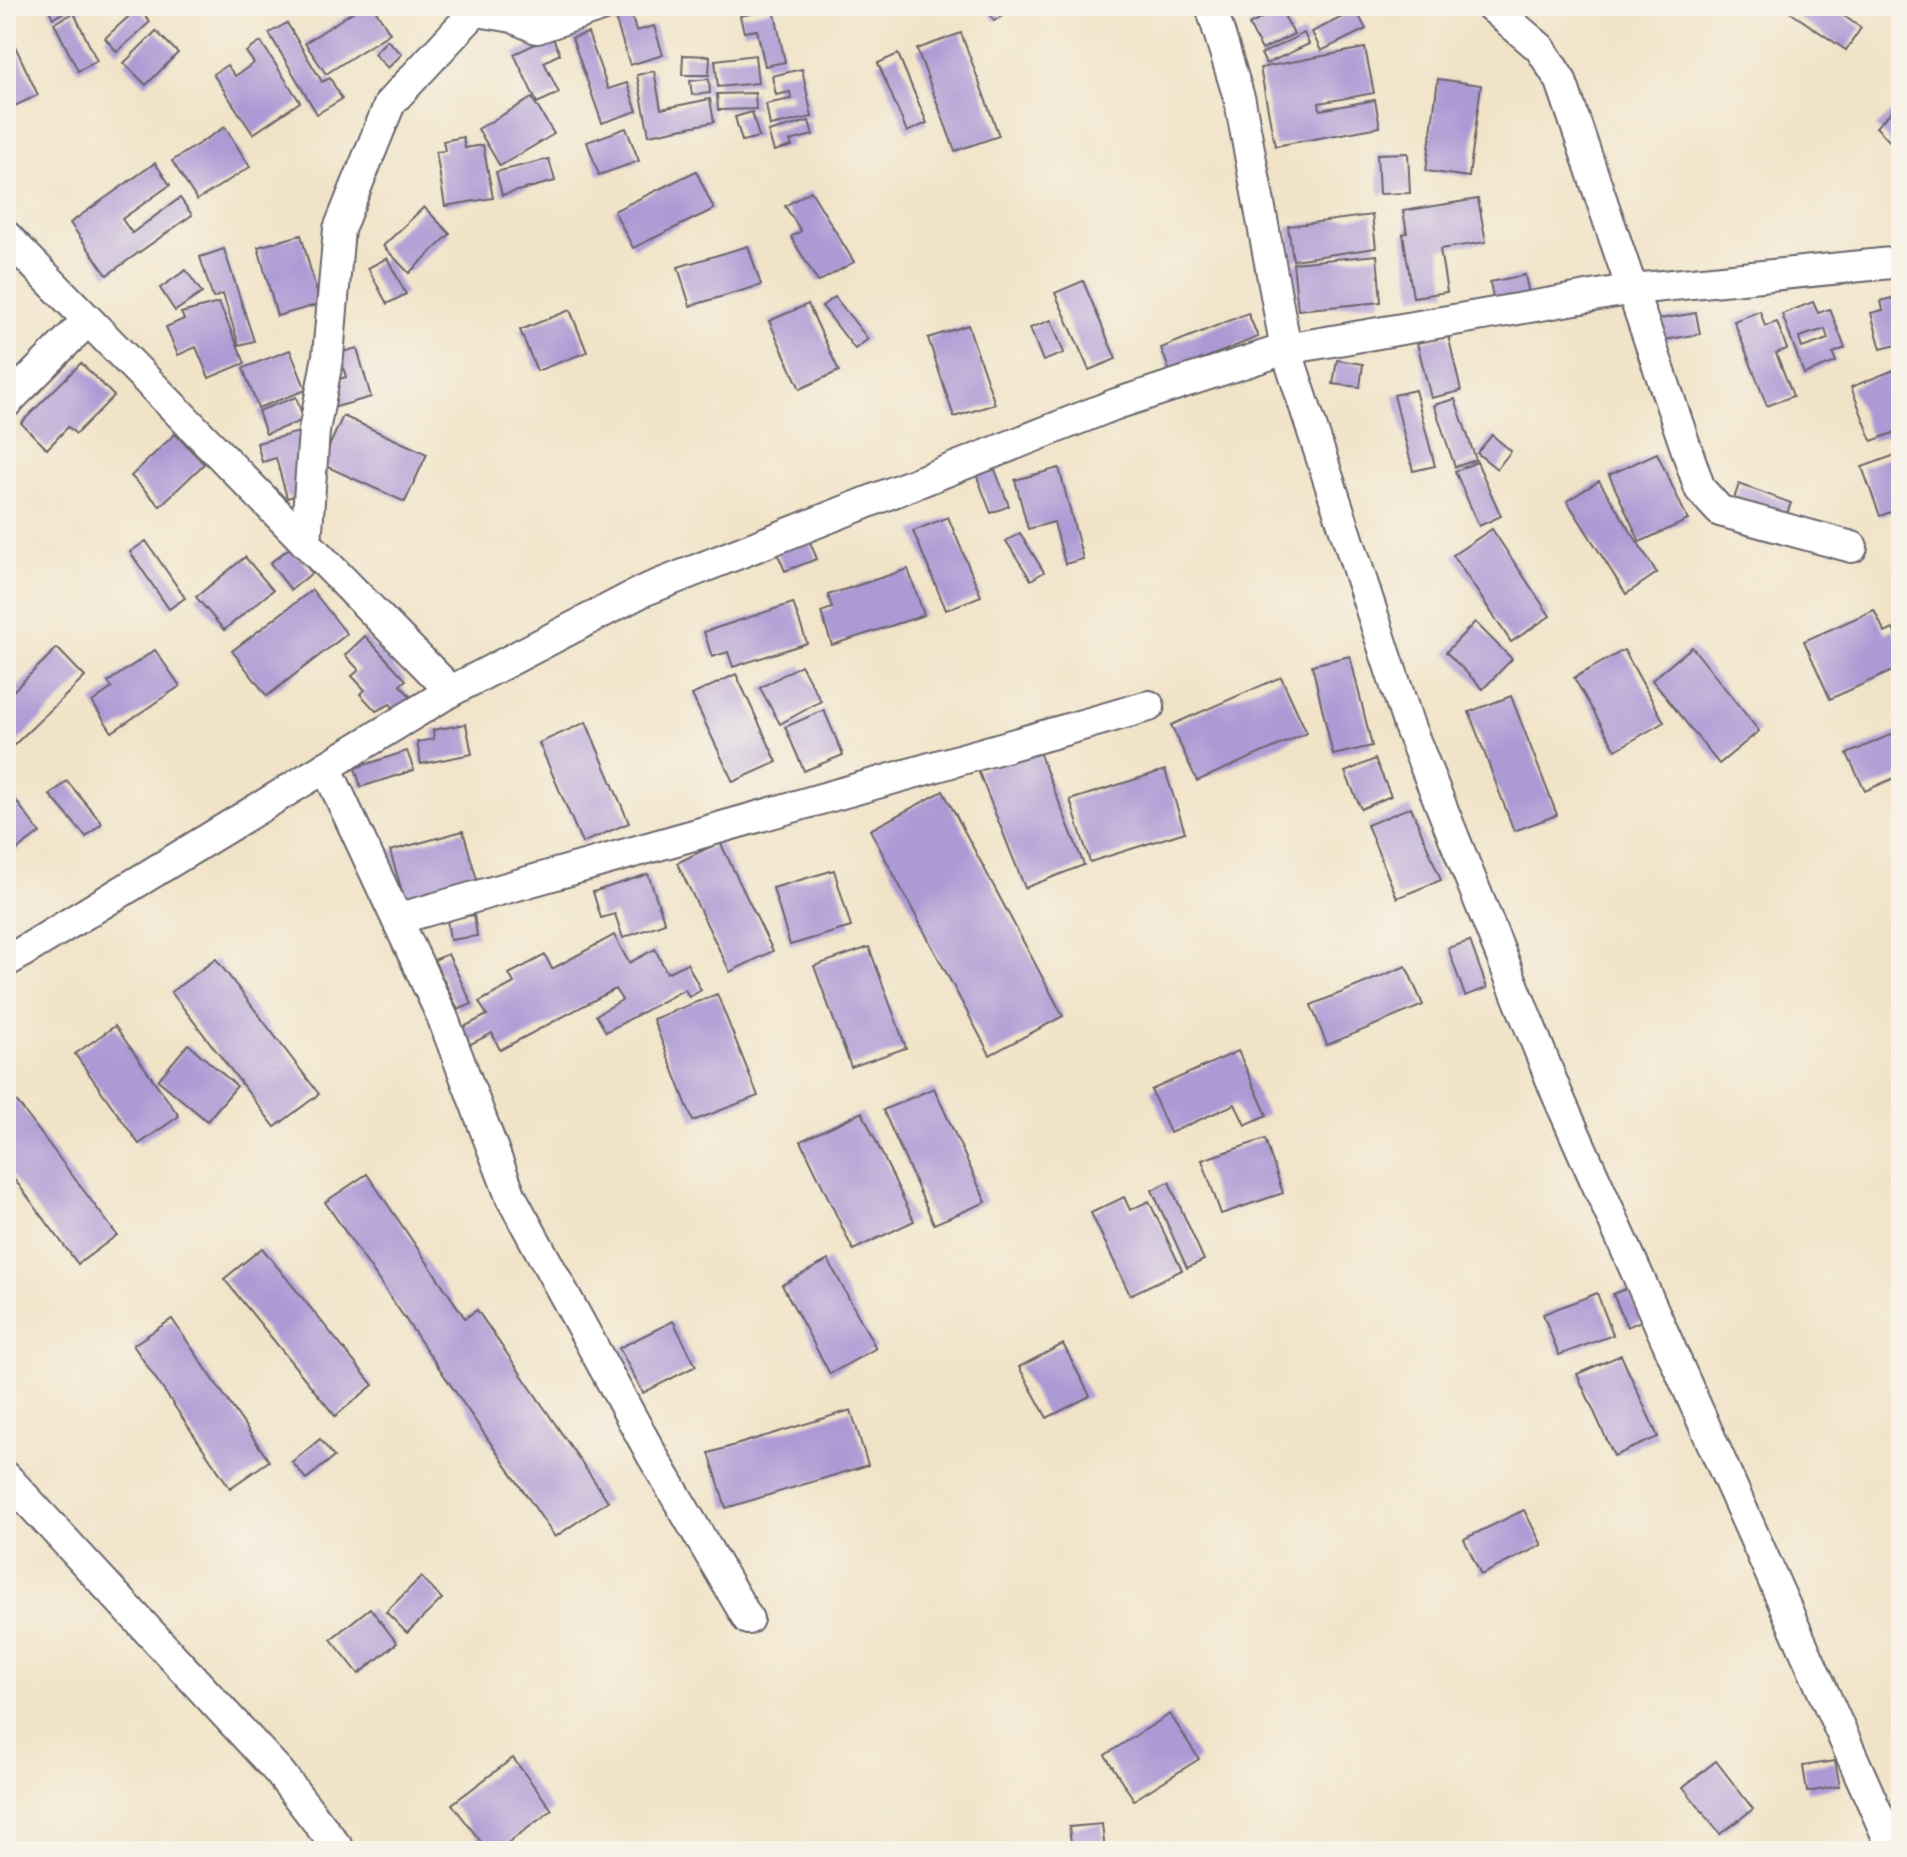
<svg xmlns="http://www.w3.org/2000/svg" width="1907" height="1857" viewBox="0 0 1907 1857" font-family="Mali,sans-serif">
  <style>
    .building { fill: #ad99d4; fill-rule: evenodd }
    .lines { fill: none; stroke-linecap: round; stroke-linejoin: round }
    .minor-casing { stroke: #6a666c; stroke-width: 34 }
    .minor { stroke: #fff; stroke-width: 30 }
  </style>
  <rect width="100%" height="100%" fill="#f7f3e8"/>
  <filter id="ink" filterUnits="userSpaceOnUse"><feTurbulence type="fractalNoise" baseFrequency=".0125" numOctaves="2"/><feDisplacementMap in="SourceGraphic" scale="16" xChannelSelector="R" yChannelSelector="G"/><feConvolveMatrix kernelMatrix="1 2 1 2 8 2 1 2 1" color-interpolation-filters="sRGB"/></filter>
  <filter id="wash" filterUnits="userSpaceOnUse"><feTurbulence type="fractalNoise" baseFrequency=".006" numOctaves="4" result="noise"/><feDisplacementMap in="SourceGraphic" scale="32" xChannelSelector="R" yChannelSelector="G"/><feGaussianBlur stdDeviation="1.8" result="paint"/><feColorMatrix in="noise" values="0 0 0 0 0 0 0 0 0 0 0 0 0 0 0 0 0 1.4 0 .05"/><feComposite in="paint" operator="in"/></filter>
  <g filter="url(#wash)">
    <rect width="100%" height="100%" fill="#f1e3c7"/>
    <g id="blocks">
      <g class="building">
        <path d="M47,6H88L77,12L75,7L53,18Z"/>
        <path d="M362,6H373L390,33L326,74L305,43Z"/>
        <path d="M985,6H1019L994,21Z"/>
        <path d="M1781,6H1830L1861,28L1846,50Z"/>
        <path d="M138,8L150,22L117,52L105,38Z"/>
        <path d="M1280,8L1294,34L1262,50L1249,25Z"/>
        <path d="M774,9L785,62L765,66L757,30L744,32L740,16Z"/>
        <path d="M1356,10L1366,29L1321,51L1312,32Z"/>
        <path d="M74,13L97,61L78,71L54,23Z"/>
        <path d="M631,13L636,31L654,26L663,55L630,65L615,18Z"/>
        <path d="M287,23L322,82L330,78L342,99L317,114L269,33Z"/>
        <path d="M6,27L38,95L6,110Z"/>
        <path d="M156,31L178,53L146,85L124,63Z"/>
        <path d="M588,33L608,89L627,83L637,111L602,123L572,38Z"/>
        <path d="M961,33L999,136L955,151L917,49Z"/>
        <path d="M1304,33L1309,44L1266,64L1261,54Z"/>
        <path d="M552,36L560,54L544,62L559,93L537,103L514,54Z"/>
        <path d="M387,40L402,54L388,68L374,54Z"/>
        <path d="M261,42L300,102L253,134L213,74L227,65L235,76L254,63L246,52Z"/>
        <path d="M1365,48L1374,93L1319,103L1320,110L1375,100L1380,127L1275,146L1260,68Z"/>
        <path d="M898,54L927,123L907,132L878,63Z"/>
        <path d="M683,55L710,56L709,75H682Z"/>
        <path d="M755,55L758,83L718,87L715,60Z"/>
        <path d="M802,69L812,117L770,126L766,104L791,99L790,92L776,95L772,76Z"/>
        <path d="M654,71L661,109L710,99L714,122L649,135L637,75Z"/>
        <path d="M709,79L710,93L692,95L690,81Z"/>
        <path d="M1438,79L1481,85L1469,177L1426,171Z"/>
        <path d="M755,93L756,109L718,110L717,94Z"/>
        <path d="M532,98L554,134L500,166L478,129Z"/>
        <path d="M1901,102V145L1897,149L1876,127Z"/>
        <path d="M752,112L759,137L742,141L735,117Z"/>
        <path d="M809,121L813,135L790,141L792,146L774,151L768,132Z"/>
        <path d="M225,127L250,167L197,200L172,161Z"/>
        <path d="M626,128L639,161L599,175L587,142Z"/>
        <path d="M463,137L465,148L483,145L493,198L445,206L436,152L445,151L443,141Z"/>
        <path d="M1408,153L1410,193L1379,194L1377,154Z"/>
        <path d="M549,159L555,181L502,195L496,172Z"/>
        <path d="M155,163L170,185L122,219L132,233L180,198L192,215L107,275L70,223Z"/>
        <path d="M696,171L714,209L633,248L614,211Z"/>
        <path d="M811,191L854,262L818,282L791,237L801,231L785,206Z"/>
        <path d="M1478,199L1486,242L1440,249L1447,292L1413,297L1403,234L1407,233L1403,211Z"/>
        <path d="M424,207L450,234L409,273L383,246Z"/>
        <path d="M1372,215L1376,248L1293,260L1288,226Z"/>
        <path d="M301,235L320,304L277,316L258,247Z"/>
        <path d="M748,246L761,285L690,306L678,267Z"/>
        <path d="M224,249L254,341L239,345L223,294L213,298L200,257Z"/>
        <path d="M1377,255L1381,302L1298,310L1293,263Z"/>
        <path d="M387,258L406,294L387,304L368,268Z"/>
        <path d="M186,270L202,293L175,311L160,288Z"/>
        <path d="M1525,275L1530,300L1495,308L1490,282Z"/>
        <path d="M1083,281L1116,359L1089,370L1055,293Z"/>
        <path d="M1899,296L1901,344L1881,349L1871,313L1883,310L1881,301Z"/>
        <path d="M835,297L868,339L855,349L822,306Z"/>
        <path d="M1813,302L1818,313L1830,309L1845,348L1833,353L1836,362L1804,374L1782,314ZM1825,329L1828,339L1802,348L1799,337Z"/>
        <path d="M219,303L245,363L209,378L196,347L178,355L166,327L184,319L181,313Z"/>
        <path d="M808,304L839,371L800,389L769,321Z"/>
        <path d="M570,310L587,352L537,371L520,330Z"/>
        <path d="M1760,311L1765,326L1777,322L1787,349L1776,353L1793,396L1767,406L1734,321Z"/>
        <path d="M1248,313L1258,337L1170,372L1161,348Z"/>
        <path d="M1696,313L1700,334L1658,341L1654,320Z"/>
        <path d="M1051,320L1064,353L1043,361L1030,328Z"/>
        <path d="M968,325L995,404L954,417L928,338Z"/>
        <path d="M1448,335L1461,391L1431,398L1417,343Z"/>
        <path d="M357,348L371,397L336,407L329,382L346,377L339,353Z"/>
        <path d="M290,350L306,390L258,408L243,368Z"/>
        <path d="M1337,360L1363,364L1360,387L1333,384Z"/>
        <path d="M81,363L114,396L76,434L68,427L47,449L21,423Z"/>
        <path d="M1899,368L1901,430L1872,441L1851,387Z"/>
        <path d="M1415,390L1435,466L1413,471L1394,395Z"/>
        <path d="M296,397L304,420L266,434L258,411Z"/>
        <path d="M1455,399L1476,460L1455,467L1434,405Z"/>
        <path d="M343,416L427,454L405,502L321,464Z"/>
        <path d="M299,432L302,494L287,498L276,458L262,462L257,443Z"/>
        <path d="M175,434L204,464L160,506L131,476Z"/>
        <path d="M1492,435L1511,451L1497,469L1477,453Z"/>
        <path d="M1657,453L1688,520L1640,542L1609,475Z"/>
        <path d="M1901,453V508L1880,516L1862,467Z"/>
        <path d="M1477,462L1501,516L1479,526L1455,471Z"/>
        <path d="M994,467L1009,506L991,513L976,474Z"/>
        <path d="M1059,468L1083,559L1065,564L1054,522L1028,529L1015,480Z"/>
        <path d="M1599,481L1657,573L1626,594L1567,501Z"/>
        <path d="M1739,484L1791,503L1783,524L1732,505Z"/>
        <path d="M948,517L981,596L946,610L913,531Z"/>
        <path d="M1492,529L1550,616L1511,642L1453,555Z"/>
        <path d="M1020,533L1044,572L1031,580L1006,541Z"/>
        <path d="M808,537L817,559L785,571L776,550Z"/>
        <path d="M146,541L185,598L169,609L130,552Z"/>
        <path d="M291,547L312,573L291,590L270,563Z"/>
        <path d="M245,557L273,590L224,630L196,597Z"/>
        <path d="M908,569L924,615L832,645L821,612L832,608L828,595Z"/>
        <path d="M312,590L347,634L267,696L232,651Z"/>
        <path d="M793,603L807,643L733,667L728,652L712,657L704,632Z"/>
        <path d="M1874,610L1885,633L1893,629L1901,647V667L1830,699L1804,641Z"/>
        <path d="M1475,622L1512,659L1483,689L1446,652Z"/>
        <path d="M365,636L406,680L400,685L411,697L397,710L390,704L376,711L360,694L365,690L352,676L359,670L345,655Z"/>
        <path d="M1692,647L1759,731L1719,764L1652,680Z"/>
        <path d="M57,648L85,677L13,746L6,739V698Z"/>
        <path d="M155,650L180,686L112,732L92,702L112,688L108,682Z"/>
        <path d="M1624,650L1664,722L1616,750L1574,678Z"/>
        <path d="M1350,656L1372,746L1333,755L1312,665Z"/>
        <path d="M801,665L821,701L780,724L760,688Z"/>
        <path d="M736,674L777,762L733,782L692,695Z"/>
        <path d="M1281,677L1307,733L1197,781L1171,725Z"/>
        <path d="M1511,696L1557,815L1514,831L1469,712Z"/>
        <path d="M824,710L843,755L804,771L785,727Z"/>
        <path d="M586,722L629,823L582,843L539,743Z"/>
        <path d="M466,724L472,754L421,764L417,742L434,739L433,730Z"/>
        <path d="M1901,730V775L1865,791L1847,754Z"/>
        <path d="M1037,747L1084,865L1025,888L978,770Z"/>
        <path d="M407,751L414,770L361,787L355,768Z"/>
        <path d="M1375,759L1391,796L1361,809L1345,772Z"/>
        <path d="M1165,770L1185,832L1090,862L1070,800Z"/>
        <path d="M67,781L102,823L86,837L50,795Z"/>
        <path d="M6,787L40,833L6,858Z"/>
        <path d="M943,791L1063,1016L990,1055L870,830Z"/>
        <path d="M1411,807L1441,880L1397,898L1367,825Z"/>
        <path d="M463,831L479,887L407,908L390,851Z"/>
        <path d="M720,842L773,951L730,972L677,863Z"/>
        <path d="M834,870L851,927L790,945L773,888Z"/>
        <path d="M648,874L665,923L623,938L615,914L601,918L593,892Z"/>
        <path d="M474,915L477,936L450,940L447,919Z"/>
        <path d="M614,935L629,963L655,949L667,973L687,963L701,990L689,997L685,989L606,1032L596,1015L622,1000L615,989L500,1050L492,1033L467,1046L458,1030L487,1015L479,1002L514,983L509,974L545,955L552,969Z"/>
        <path d="M1470,941L1487,988L1465,996L1448,948Z"/>
        <path d="M869,947L906,1048L851,1067L814,966Z"/>
        <path d="M448,954L472,1004L458,1010L434,960Z"/>
        <path d="M216,959L319,1094L275,1127L171,992Z"/>
        <path d="M1406,966L1423,1005L1327,1045L1311,1005Z"/>
        <path d="M717,994L758,1096L693,1121L653,1019Z"/>
        <path d="M115,1026L179,1116L139,1144L75,1054Z"/>
        <path d="M188,1044L237,1086L207,1121L158,1080Z"/>
        <path d="M1238,1051L1267,1115L1245,1125L1235,1104L1170,1133L1151,1090Z"/>
        <path d="M934,1088L986,1202L934,1224L883,1110Z"/>
        <path d="M15,1099L117,1235L78,1264L6,1168V1106Z"/>
        <path d="M862,1112L914,1221L853,1250L801,1141Z"/>
        <path d="M1265,1139L1283,1193L1221,1214L1202,1160Z"/>
        <path d="M367,1174L465,1318L477,1310L608,1501L555,1537L325,1202Z"/>
        <path d="M1169,1182L1204,1260L1187,1268L1152,1190Z"/>
        <path d="M1124,1197L1130,1210L1149,1201L1182,1270L1130,1295L1091,1213Z"/>
        <path d="M262,1248L373,1385L335,1416L224,1279Z"/>
        <path d="M828,1260L876,1348L830,1374L782,1285Z"/>
        <path d="M1628,1288L1641,1321L1627,1327L1613,1294Z"/>
        <path d="M1597,1293L1613,1335L1559,1355L1543,1314Z"/>
        <path d="M172,1319L269,1461L230,1488L133,1345Z"/>
        <path d="M673,1321L696,1366L643,1393L619,1348Z"/>
        <path d="M1063,1344L1090,1396L1047,1418L1019,1367Z"/>
        <path d="M1621,1355L1658,1437L1614,1456L1577,1374Z"/>
        <path d="M851,1410L868,1465L726,1508L709,1453Z"/>
        <path d="M320,1439L334,1457L306,1479L292,1462Z"/>
        <path d="M1524,1510L1542,1545L1481,1575L1464,1539Z"/>
        <path d="M421,1577L442,1599L407,1633L386,1612Z"/>
        <path d="M370,1608L397,1643L359,1674L331,1639Z"/>
        <path d="M1170,1714L1199,1759L1134,1800L1105,1755Z"/>
        <path d="M513,1758L552,1810L497,1851H488L452,1804Z"/>
        <path d="M1716,1761L1753,1809L1720,1834L1683,1787Z"/>
        <path d="M1835,1761L1840,1786L1807,1792L1803,1766Z"/>
        <path d="M1102,1824L1105,1851H1072L1069,1827Z"/>
      </g>
    </g>
  </g>
  <g filter="url(#ink)">
    <use href="#blocks" fill-opacity="0" stroke="#6a666c" stroke-width="2"/>
    <g class="lines">
      <g class="minor-casing">
        <g id="minor">
          <path d="M1211,6L1240,101L1286,349L1409,726L1557,1094L1894,1851"/>
          <path d="M1491,6L1540,48L1561,81L1700,489L1720,511L1852,547"/>
          <path d="M478,11L513,17L537,28L601,6"/>
          <path d="M6,236L451,691"/>
          <path d="M6,403L88,320"/>
          <path d="M306,543L314,431L328,356L339,229L390,103L480,6"/>
          <path d="M326,767L442,1016L511,1197L653,1457L748,1619"/>
          <path d="M397,919L1149,706"/>
          <path d="M6,962L451,691L643,591L1116,404L1286,349L1633,289L1901,262"/>
          <path d="M6,1477L279,1772L340,1851"/>
        </g>
      </g>
      <use href="#minor" class="minor"/>
    </g>
  </g>
  <rect width="1907" height="1857" fill="none" stroke="#f7f3e8" stroke-width="32"/>
</svg>
